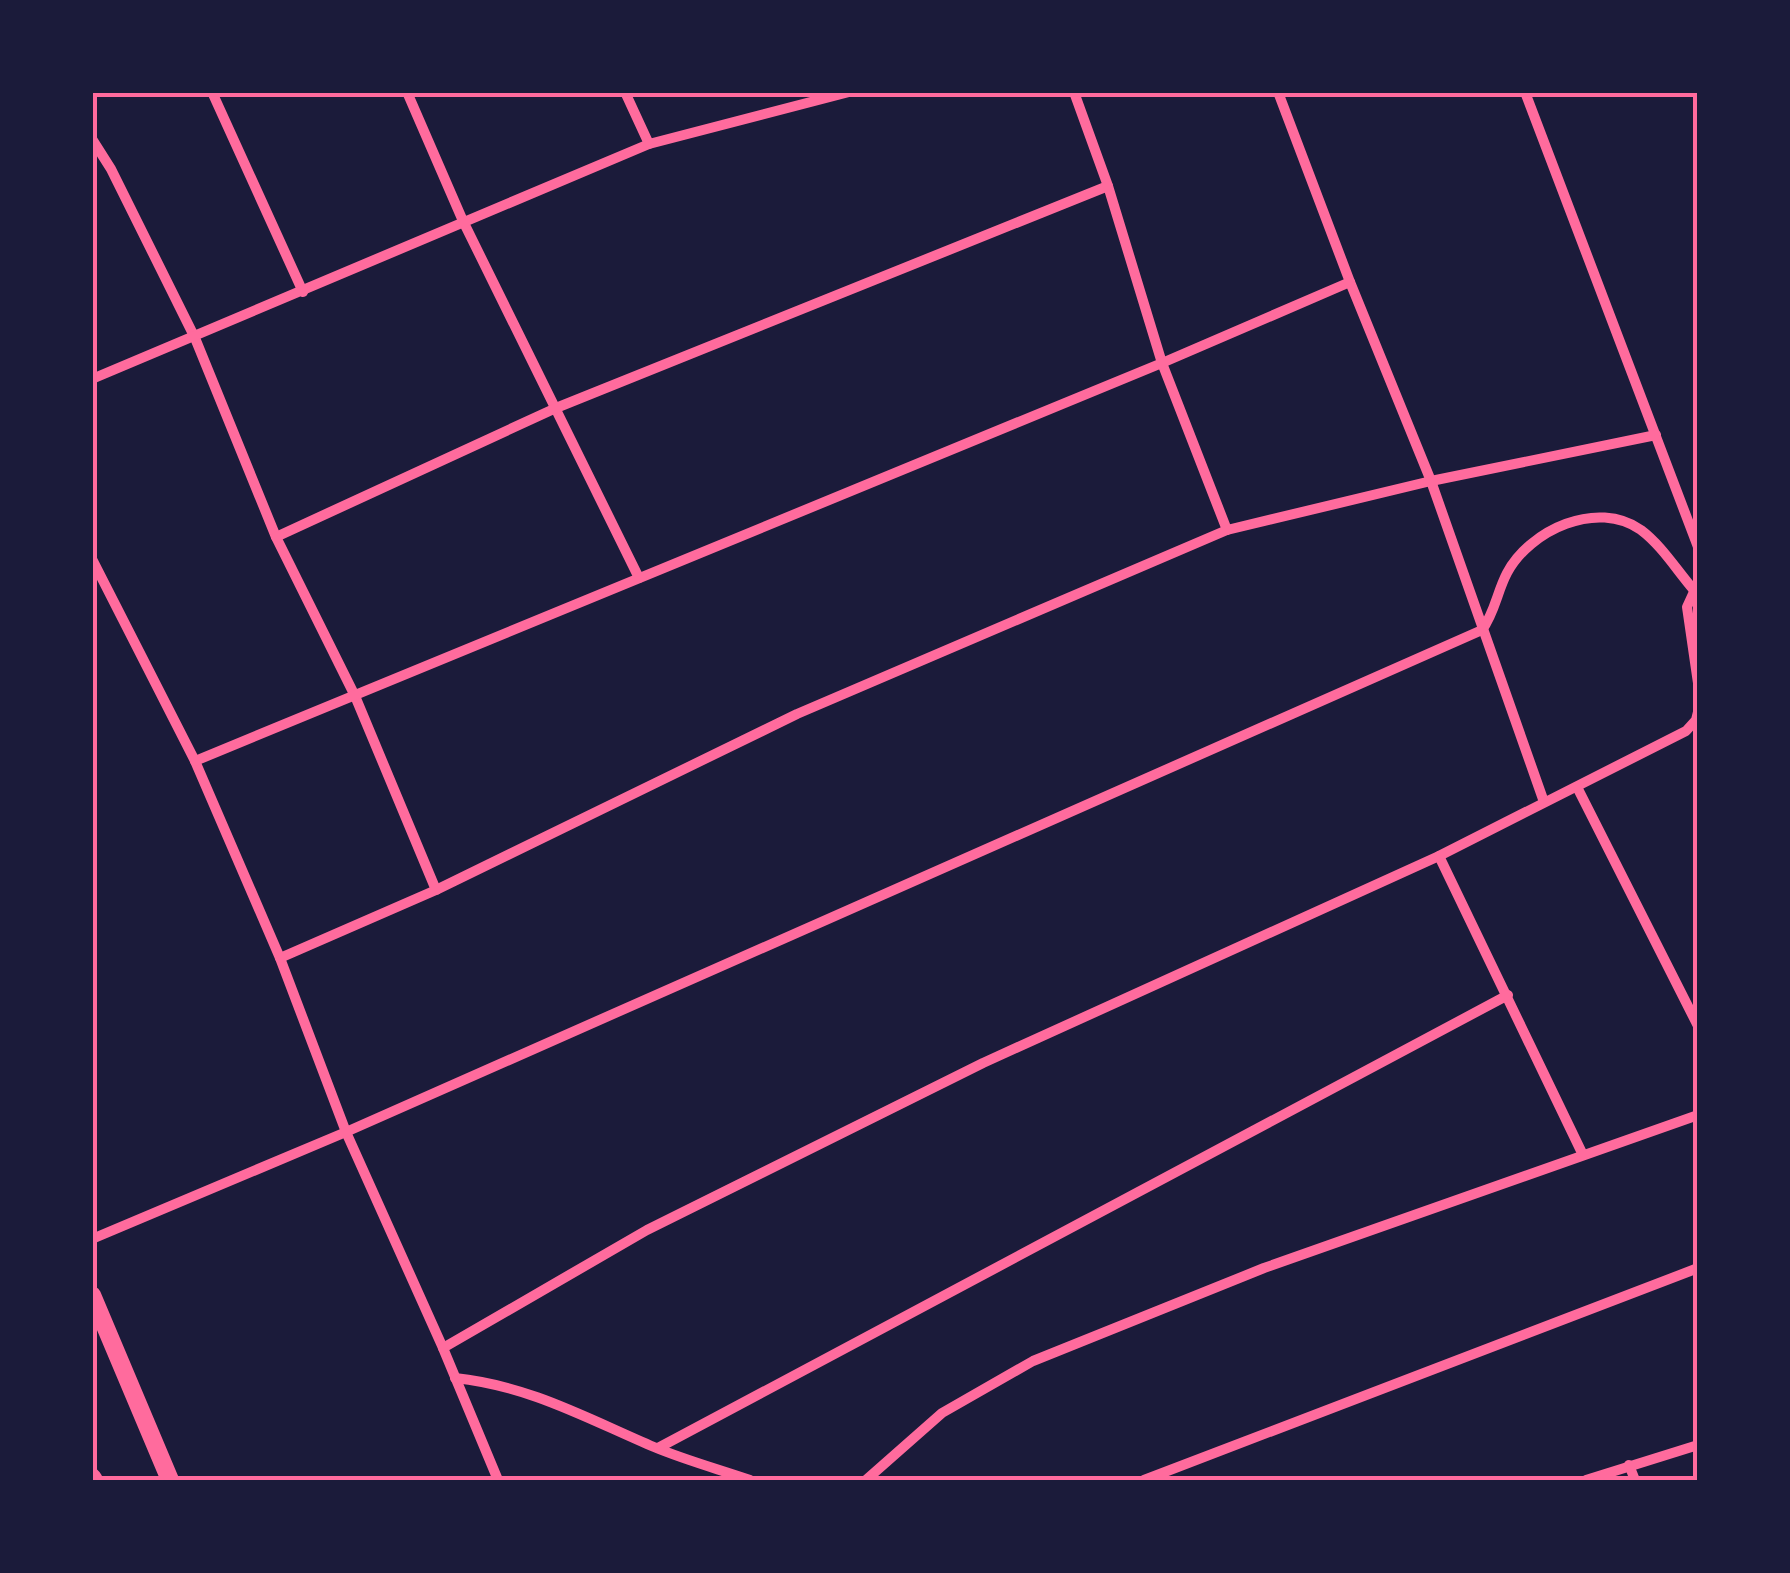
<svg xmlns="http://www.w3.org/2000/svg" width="1790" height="1573" viewBox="0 0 1790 1573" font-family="Karla,sans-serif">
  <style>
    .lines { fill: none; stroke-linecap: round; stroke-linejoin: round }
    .minor { stroke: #ff6b9d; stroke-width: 10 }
    .tertiary { stroke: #ff6b9d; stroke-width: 18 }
    .neatline { fill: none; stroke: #ff6b9d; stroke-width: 4 }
  </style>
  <rect width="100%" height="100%" fill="#1b1b3a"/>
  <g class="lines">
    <g class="minor">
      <path d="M212,92L303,292"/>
      <path d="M407,92L463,221L639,578"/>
      <path d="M625,92L649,144"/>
      <path d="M1074,92L1108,186L1162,363L1227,530"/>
      <path d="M1278,92L1350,282L1431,481L1544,802"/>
      <path d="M1525,92L1698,547"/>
      <path d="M92,139L111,169L195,338L276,537L355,696L436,890"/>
      <path d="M92,379L649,144L849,92"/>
      <path d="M276,537L556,408L1108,186"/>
      <path d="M92,559L195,761L280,958L346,1132L443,1348L498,1480"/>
      <path d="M1698,583L1687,607L1698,683"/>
      <path d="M195,761L1162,363L1350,282"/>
      <path d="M1577,787L1698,1026"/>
      <path d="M1439,856L1583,1155"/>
      <path d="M280,958L436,890L797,714L1227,530L1431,481L1656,435"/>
      <path d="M92,1239L346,1132L1482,630C1495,612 1497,592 1507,573C1530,530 1597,499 1641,530C1661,545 1676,569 1693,589"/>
      <path d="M443,1348L647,1230L983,1063L1439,856L1686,731L1696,720L1698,712"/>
      <path d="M455,1378C530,1386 586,1418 654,1447C685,1460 718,1469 750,1480"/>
      <path d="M658,1448L1508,995"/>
      <path d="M1629,1465L1635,1480"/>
      <path d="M866,1480L942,1413L1033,1361L1264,1268L1698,1115"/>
      <path d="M1144,1480L1698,1268"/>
      <path d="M1586,1480L1698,1445"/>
    </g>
    <g class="tertiary">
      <path d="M92,1295L170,1480"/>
      <path d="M92,1477L94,1480"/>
    </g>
  </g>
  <rect width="1790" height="1573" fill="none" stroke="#1b1b3a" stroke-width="190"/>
  <rect x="95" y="95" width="1600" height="1383" class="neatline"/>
</svg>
